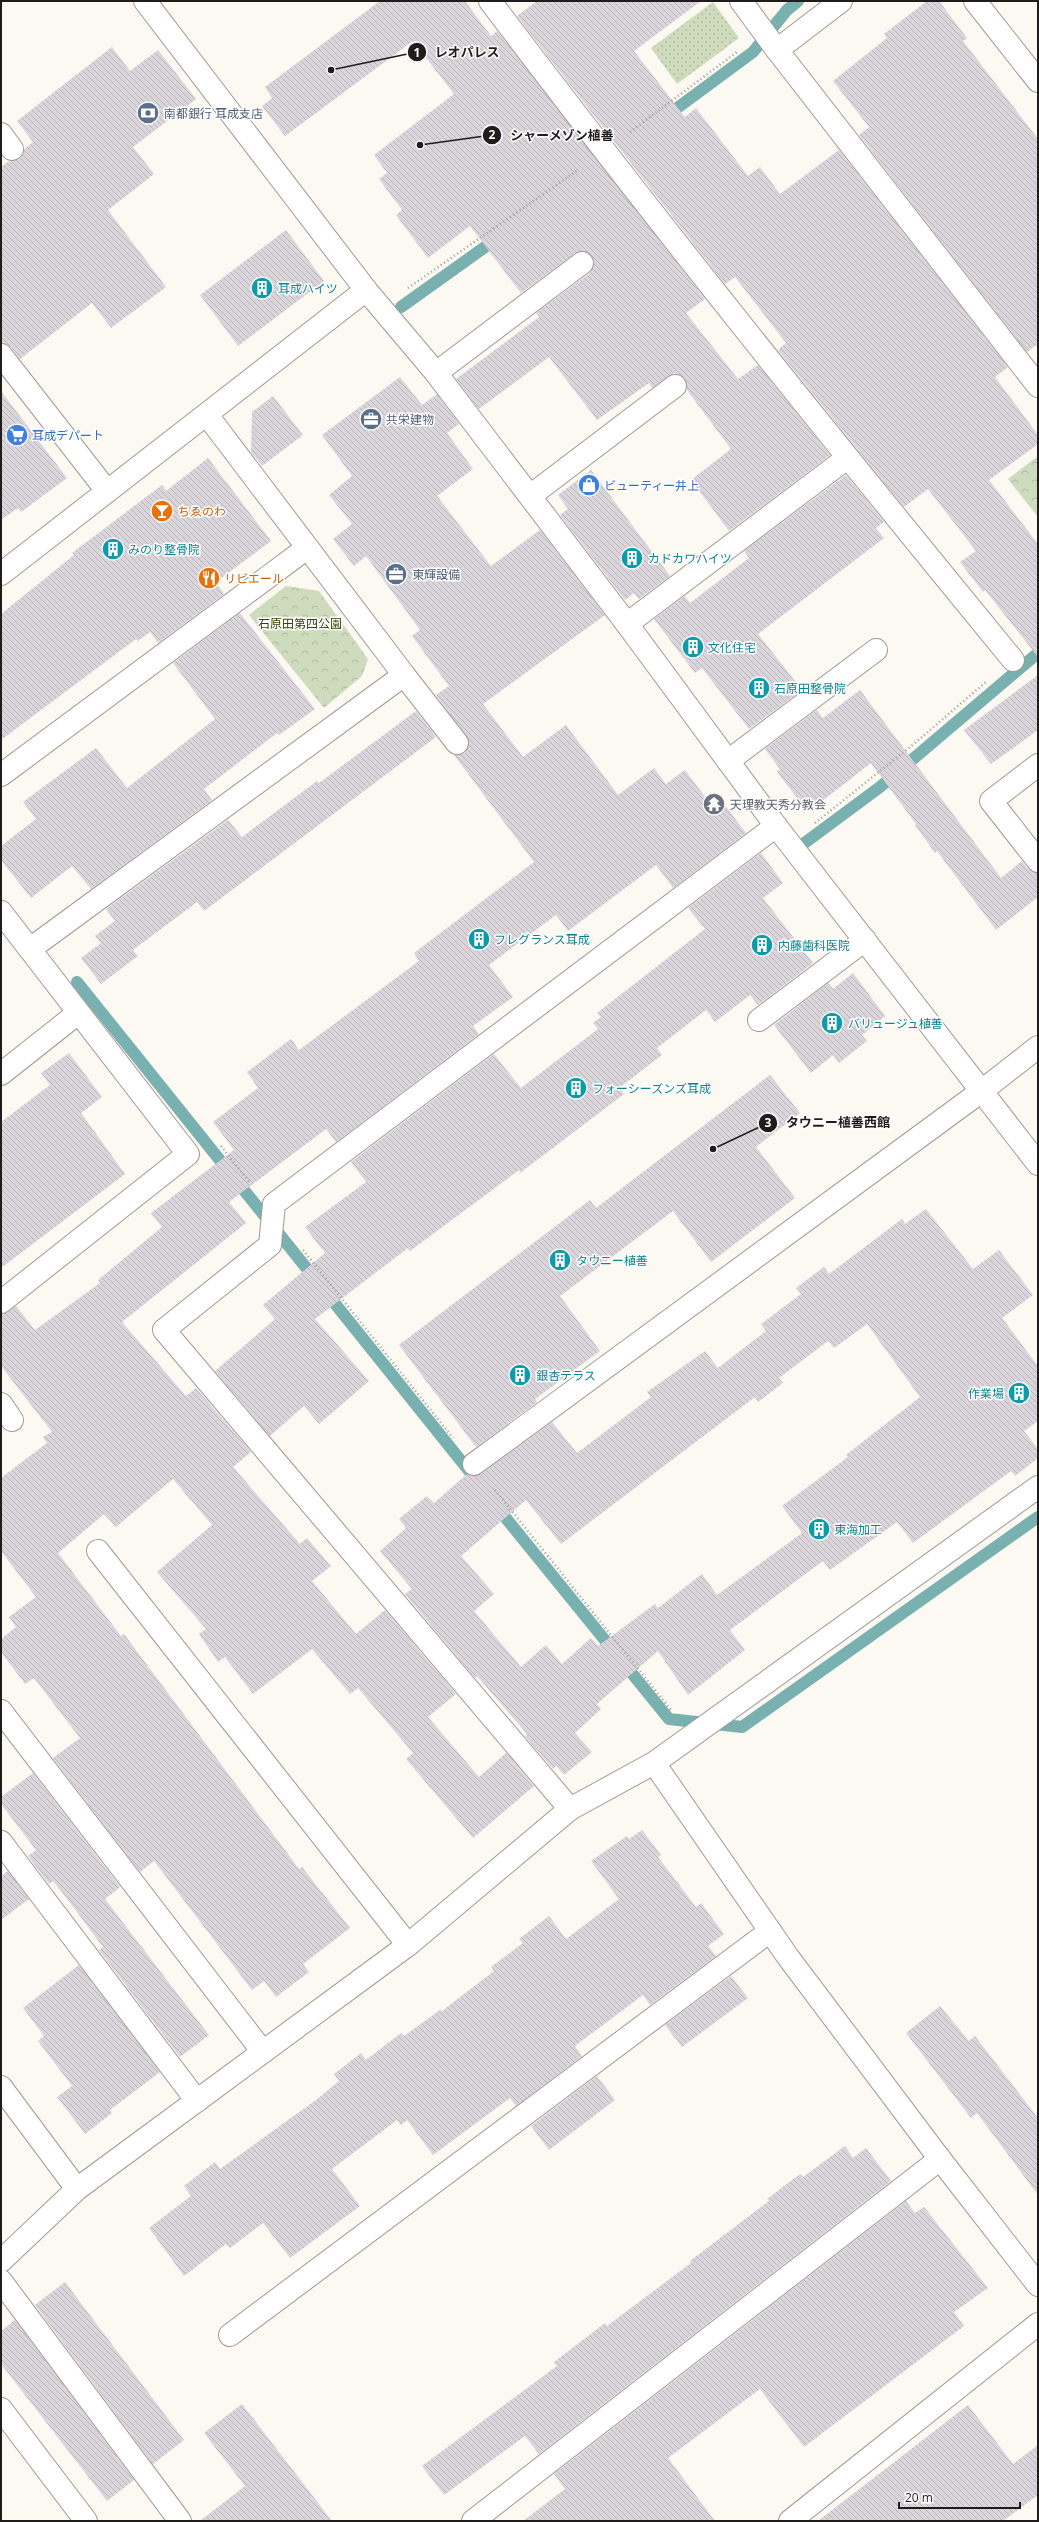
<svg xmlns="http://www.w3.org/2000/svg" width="1039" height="2522" viewBox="0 0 1039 2522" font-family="'Open Sans','Noto Sans JP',sans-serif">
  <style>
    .grass { fill: url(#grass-dots) }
    .park { fill: url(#park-crowns) }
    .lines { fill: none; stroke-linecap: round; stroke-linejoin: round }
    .stream { stroke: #78b1b0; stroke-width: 12 }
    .building { fill: url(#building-back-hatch); fill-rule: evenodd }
    .service-casing { stroke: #9e9a95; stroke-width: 24 }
    .minor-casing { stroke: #9e9a95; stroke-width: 24 }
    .tertiary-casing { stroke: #9e9a95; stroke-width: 24 }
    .path { stroke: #9d9a96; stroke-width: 2.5; stroke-dasharray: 1 3; stroke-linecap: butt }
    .service { stroke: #fff; stroke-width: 22 }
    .minor { stroke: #fff; stroke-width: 22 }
    .tertiary { stroke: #fff; stroke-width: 22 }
    .labels { text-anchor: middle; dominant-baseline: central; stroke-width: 3; stroke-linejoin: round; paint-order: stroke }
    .service-label { font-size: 12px; fill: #4e5e75; stroke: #fff; text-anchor: start }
    .culture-label { font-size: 12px; fill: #0d838f; stroke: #fff; text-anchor: start }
    .shop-label { font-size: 12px; fill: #366cbe; stroke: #fff; text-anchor: start }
    .food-label { font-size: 12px; fill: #c56008; stroke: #fff; text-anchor: start }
    .park-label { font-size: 12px; fill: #334604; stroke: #fff }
    .worship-label { font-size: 12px; fill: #5b616d; stroke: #fff; text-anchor: start }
    .leader { fill: none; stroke: #1f1d1b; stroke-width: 1.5 }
    .callout-dot { fill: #1f1d1b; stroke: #fff; stroke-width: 1.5 }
    .mark-label { font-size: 12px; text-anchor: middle; font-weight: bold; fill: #fff }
    .callout-label { font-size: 13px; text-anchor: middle; font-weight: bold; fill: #1f1d1b; stroke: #fff; stroke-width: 3; stroke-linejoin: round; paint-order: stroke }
  </style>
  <defs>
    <pattern id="grass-dots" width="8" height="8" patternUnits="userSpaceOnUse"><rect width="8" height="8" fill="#cedbbc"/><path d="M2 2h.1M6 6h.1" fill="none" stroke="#b0bca1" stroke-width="1.8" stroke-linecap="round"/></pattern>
    <pattern id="park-crowns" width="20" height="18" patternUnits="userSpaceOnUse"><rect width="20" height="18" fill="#cedbbc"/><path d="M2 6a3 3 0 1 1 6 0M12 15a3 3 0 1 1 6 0" fill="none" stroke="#b0bca1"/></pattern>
    <pattern id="building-back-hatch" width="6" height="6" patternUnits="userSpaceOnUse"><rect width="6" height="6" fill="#dad5db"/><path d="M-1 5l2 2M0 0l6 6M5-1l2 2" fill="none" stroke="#bbb6bb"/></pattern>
  </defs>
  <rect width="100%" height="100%" fill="#fcf8f2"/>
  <path class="grass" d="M713,2L739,38L677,84L651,48Z"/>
  <g class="park">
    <path d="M1038,456V517L1008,479Z"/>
    <path d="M286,586L319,591L368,659L362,676L324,708L249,615Z"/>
  </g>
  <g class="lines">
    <g class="stream">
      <path d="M665,117L753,52L787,10L798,1"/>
      <path d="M401,307L499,237"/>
      <path d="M791,853L880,787L1038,653"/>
      <path d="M77,982L474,1477"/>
      <path d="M496,1506L669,1719L742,1727L1038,1517"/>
    </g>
  </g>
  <g class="building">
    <path d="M380,1H465L491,36L497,31L705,299L686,313L738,379L758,365L830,455L729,531L691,480L731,449L687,390L685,379L680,375L674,373L652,388L649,383L597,420L549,357L479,409L456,379L539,317L536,313L590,273L594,261L587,252L575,253L521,293L470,226L428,258L396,215L402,210L379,179L387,173L374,155L454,94L413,41L285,136L262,106L272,98L265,87Z"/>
    <path d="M537,1H701L634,51L685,117L696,108L748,176L760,167L780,194L839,150L1008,367L995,377L1038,435V444L989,480L1038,544V657L985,590L983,592L960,562L976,551L928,489L904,507L778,350L786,343L735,277L725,284L564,77L517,16Z"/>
    <path d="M927,1H939L967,38L963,41L1038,139V344L1027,352L859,135L869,127L833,81L887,38L884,34Z"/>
    <path d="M112,47L130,71L158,50L196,99L133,147L154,174L108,210L166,287L111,328L92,303L20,359L11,347L1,343V167L9,161L20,159L24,149L33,142L17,121Z"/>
    <path d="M286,230L324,281L238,346L200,295Z"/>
    <path d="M400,377L422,405L437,394L459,424L447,433L473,469L437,496L491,566L540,530L605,615L483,704L523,757L566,725L618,795L654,768L666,784L685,770L706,798L715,792L746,833L673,888L656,865L568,931L556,915L489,965L513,997L473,1026L479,1034L336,1142L326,1129L229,1202L246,1223L122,1322L186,1396L196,1388L251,1452L233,1467L300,1544L307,1538L331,1566L312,1581L356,1634L385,1610L456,1694L428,1717L479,1777L506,1753L534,1786L473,1838L406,1759L413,1753L358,1688L350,1694L312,1649L253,1694L225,1657L218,1662L199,1634L206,1629L157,1572L212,1525L173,1479L116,1527L104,1514L58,1553L121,1636L124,1634L299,1869L302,1867L350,1928L303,1964L309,1972L276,1997L264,1981L252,1990L154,1861L140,1872L53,1758L80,1738L34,1678L25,1684L1,1652V1639L16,1627L9,1617L36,1597L1,1551V1478L47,1443L43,1437L52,1432L1,1366V1314L16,1306L35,1330L100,1283L98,1280L162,1227L151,1213L234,1150L213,1122L258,1088L247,1072L291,1039L299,1050L419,961L414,953L534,862L454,755L465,753L469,741L436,695L449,686L412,636L420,630L366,556L354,566L333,539L352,524L329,495L352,476L322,435Z"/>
    <path d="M1,391L67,478L21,512L18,508L1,520Z"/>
    <path d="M273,396L303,435L262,466L251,452L252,412Z"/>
    <path d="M208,458L271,541L216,582L224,594L158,643L150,632L138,641L136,639L1,740V614L74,555L72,553L162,485L166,491Z"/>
    <path d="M591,470L670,576L639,599L634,593L625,600L560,515L568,509L558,495Z"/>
    <path d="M846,475L884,522L876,528L884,538L758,634L802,690L749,729L702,668L695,673L654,619L685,596L690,603L749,558L744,551Z"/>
    <path d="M240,613L315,709L279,735L277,733L204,789L212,800L91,889L72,866L31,898L1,860V846L36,819L23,802L96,748L127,788L215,719L173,663Z"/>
    <path d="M1038,675V730L991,764L964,730Z"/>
    <path d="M860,690L1001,878L1022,861L1028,869L1038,873V897L996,930L937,851L935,853L915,825L916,824L871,763L808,812L777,772L780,769L765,749L817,710L823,718Z"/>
    <path d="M416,711L436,737L204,911L197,902L133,950L138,956L101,984L81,958L101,943L95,936L115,921L106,909L228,820L242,837L317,781L319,783Z"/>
    <path d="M761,853L783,883L763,898L813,963L758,1005L750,995L715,1022L706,1010L657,1048L662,1055L619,1088L624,1094L520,1173L519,1170L410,1251L408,1248L315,1319L369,1381L319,1424L304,1406L270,1436L215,1371L275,1319L263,1305L325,1253L305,1227L366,1182L351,1162L494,1054L521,1088L598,1029L593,1023L601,1017L597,1013L705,929L688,908Z"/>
    <path d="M853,973L885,1016L862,1035L867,1041L839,1063L833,1055L811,1073L774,1025L828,983L833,989Z"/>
    <path d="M69,1053L102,1097L81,1113L125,1174L1,1268V1122L50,1085L41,1073Z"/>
    <path d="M770,1075L800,1113L756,1147L795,1198L711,1262L673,1211L560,1296L600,1351L535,1399L537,1402L476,1447L399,1345L590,1200L596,1208Z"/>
    <path d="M926,1209L973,1269L999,1250L1033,1295L1002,1318L1038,1366V1421L1024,1431L1038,1449V1458L1015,1476L1011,1471L913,1543L897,1522L830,1570L823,1561L730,1630L745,1650L688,1695L658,1651L597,1704L601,1709L575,1733L592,1752L564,1775L556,1766L553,1769L525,1736L527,1734L477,1676L475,1678L405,1594L412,1589L380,1551L406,1528L399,1519L427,1496L434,1503L467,1474L475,1476L481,1474L552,1422L577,1453L651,1397L647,1392L705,1351L718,1368L766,1331L761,1324L801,1294L796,1288L824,1267L829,1274L902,1219L905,1224ZM867,1324L920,1397L846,1455L848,1457L782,1506L802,1533L717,1595L702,1574L658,1608L655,1604L598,1646L591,1638L562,1664L546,1645L521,1667L474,1611L494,1594L461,1556L526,1500L561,1544L755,1397L758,1402L783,1383L779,1378L828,1341L834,1348Z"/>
    <path d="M33,1773L120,1887L105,1899L209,2035L180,2057L99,1950L103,1947L65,1896L53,1881L49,1884L28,1856L36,1850L1,1804V1797Z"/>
    <path d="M642,1830L661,1855L658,1857L696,1907L701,1903L724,1934L708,1946L716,1956L650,2005L643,1995L575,2046L582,2056L516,2106L510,2098L433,2155L407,2120L401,2125L397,2120L332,2169L360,2206L290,2258L263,2223L230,2248L226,2244L184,2276L149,2228L191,2196L184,2186L215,2162L220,2169L316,2100L339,2081L334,2074L361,2053L366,2060L401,2033L404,2036L440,2010L442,2011L494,1971L491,1967L523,1943L519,1939L549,1916L566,1939L619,1899L591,1861L627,1836L629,1839Z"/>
    <path d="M8,1871L29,1899L1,1920V1876Z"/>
    <path d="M79,1965L160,2072L110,2110L112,2113L85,2134L57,2097L72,2086L38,2041L44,2036L23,2008Z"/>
    <path d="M731,1976L748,1998L682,2047L665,2025Z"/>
    <path d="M940,2006L969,2041L975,2036L1038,2118V2195L977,2113L971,2118L906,2033Z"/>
    <path d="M597,2076L615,2100L549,2150L531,2126Z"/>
    <path d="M845,2146L853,2158L866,2148L891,2181L539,2454L525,2436L444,2495L422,2466L557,2366L554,2362L605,2323L607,2326L691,2263L690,2261L769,2201L767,2199L800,2174L803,2177Z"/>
    <path d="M906,2201L915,2213L924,2207L988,2288L954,2312L964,2326L804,2447L760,2389L668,2458L715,2521H523L565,2489L554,2474Z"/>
    <path d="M65,2282L184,2440L153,2464L35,2305Z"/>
    <path d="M15,2320L134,2480L107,2501L1,2364V2331Z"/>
    <path d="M242,2404L332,2521H200L245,2486L204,2433Z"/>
    <path d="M968,2405L1013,2464L1038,2445V2495L1003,2521H818Z"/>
  </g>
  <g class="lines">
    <g class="service-casing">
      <g id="service">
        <path d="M1,134L12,149"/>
        <path d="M436,373L582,263"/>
        <path d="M530,496L675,386"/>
        <path d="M728,761L876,650"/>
        <path d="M759,1020L865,940"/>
      </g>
    </g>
    <g class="minor-casing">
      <g id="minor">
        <path d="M145,1L366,290L436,373L627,624L776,826L1038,1164"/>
        <path d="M490,1C659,225 835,443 1013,660"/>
        <path d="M741,1L777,50"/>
        <path d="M841,1L777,50L1038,386"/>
        <path d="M975,1L1038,81"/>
        <path d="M1,355L107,491"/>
        <path d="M1,574L366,290"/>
        <path d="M627,624L847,458"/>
        <path d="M404,675L457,743"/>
        <path d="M1038,765L991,801L1038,861"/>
        <path d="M1,775L307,548"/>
        <path d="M1,912L188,1154L1,1302"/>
        <path d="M30,949L404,675L207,415"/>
        <path d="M1,1074L78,1013"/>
        <path d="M1,1404L12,1420"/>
        <path d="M474,1464L983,1090L1038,1047"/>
        <path d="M98,1551L408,1945"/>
        <path d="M1,1711L263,2052"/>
        <path d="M570,1809L164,1330L270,1245L274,1204L776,826"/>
        <path d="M1,1842L197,2101"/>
        <path d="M1,2087L77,2189"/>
        <path d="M1,2261L77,2189L408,1945L570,1809L654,1763L1038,1487"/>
        <path d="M1,2281L180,2521"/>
        <path d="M230,2335L770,1931"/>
        <path d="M1,2409L86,2521"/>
        <path d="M473,2521L940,2159"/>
        <path d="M790,2521L1038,2324"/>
      </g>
    </g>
    <g class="tertiary-casing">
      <path id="tertiary" d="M654,1763L788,1957L940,2159L1038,2285"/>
    </g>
    <g class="path">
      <path d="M630,132L737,52"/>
      <path d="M408,288L578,170"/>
      <path d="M815,823L915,743L987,681"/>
      <path d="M221,1146L250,1183"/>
      <path d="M303,1250L453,1438"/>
      <path d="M495,1490L671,1710"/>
    </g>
    <use href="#service" class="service"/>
    <use href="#minor" class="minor"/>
    <use href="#tertiary" class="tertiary"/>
  </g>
  <defs>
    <g id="bank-disc" transform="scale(1.15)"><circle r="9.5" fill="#5c6f8a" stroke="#fff"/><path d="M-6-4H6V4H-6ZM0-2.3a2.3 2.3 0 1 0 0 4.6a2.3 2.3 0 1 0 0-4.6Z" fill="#fff"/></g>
    <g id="building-disc" transform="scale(1.15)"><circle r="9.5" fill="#0f9aa8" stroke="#fff"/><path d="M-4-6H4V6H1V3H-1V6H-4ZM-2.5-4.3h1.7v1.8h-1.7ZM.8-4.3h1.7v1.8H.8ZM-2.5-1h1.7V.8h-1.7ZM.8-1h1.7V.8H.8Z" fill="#fff"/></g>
    <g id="office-disc" transform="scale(1.15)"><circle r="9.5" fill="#5c6f8a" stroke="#fff"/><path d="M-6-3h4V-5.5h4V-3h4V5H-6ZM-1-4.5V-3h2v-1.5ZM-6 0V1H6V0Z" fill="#fff"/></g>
    <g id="supermarket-disc" transform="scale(1.15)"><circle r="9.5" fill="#3f7fe0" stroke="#fff"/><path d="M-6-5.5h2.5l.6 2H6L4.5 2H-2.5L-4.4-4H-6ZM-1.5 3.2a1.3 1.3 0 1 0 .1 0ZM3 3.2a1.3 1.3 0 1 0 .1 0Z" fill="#fff"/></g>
    <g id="shop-disc" transform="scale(1.15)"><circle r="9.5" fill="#3f7fe0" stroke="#fff"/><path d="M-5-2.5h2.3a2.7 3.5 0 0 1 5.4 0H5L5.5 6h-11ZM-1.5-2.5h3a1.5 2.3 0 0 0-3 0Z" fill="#fff"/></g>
    <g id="bar-disc" transform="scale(1.15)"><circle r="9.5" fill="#e8710a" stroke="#fff"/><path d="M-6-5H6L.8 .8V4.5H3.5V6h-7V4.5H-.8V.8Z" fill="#fff"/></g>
    <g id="restaurant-disc" transform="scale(1.15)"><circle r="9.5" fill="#e8710a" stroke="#fff"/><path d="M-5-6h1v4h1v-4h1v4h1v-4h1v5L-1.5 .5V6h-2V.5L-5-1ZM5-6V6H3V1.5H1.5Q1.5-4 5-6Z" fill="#fff"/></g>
    <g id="temple-disc" transform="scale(1.15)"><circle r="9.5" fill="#6b7280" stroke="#fff"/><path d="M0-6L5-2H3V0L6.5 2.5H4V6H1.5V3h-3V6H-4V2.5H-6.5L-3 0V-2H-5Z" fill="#fff"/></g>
  </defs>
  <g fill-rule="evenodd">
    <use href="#bank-disc" x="148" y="113"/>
    <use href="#building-disc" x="262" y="288"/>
    <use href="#office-disc" x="371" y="419"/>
    <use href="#supermarket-disc" x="17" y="435"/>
    <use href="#shop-disc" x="589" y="485"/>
    <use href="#bar-disc" x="162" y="511"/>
    <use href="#building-disc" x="113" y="549"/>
    <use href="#building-disc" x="632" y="558"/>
    <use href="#office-disc" x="396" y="574"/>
    <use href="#restaurant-disc" x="209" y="578"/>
    <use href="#building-disc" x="693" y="647"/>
    <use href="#building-disc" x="759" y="688"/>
    <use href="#temple-disc" x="714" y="804"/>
    <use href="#building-disc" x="479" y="939"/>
    <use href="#building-disc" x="762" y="945"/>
    <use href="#building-disc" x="832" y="1023"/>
    <use href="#building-disc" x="576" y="1088"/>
    <use href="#building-disc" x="560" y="1260"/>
    <use href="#building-disc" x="520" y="1375"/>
    <use href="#building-disc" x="1019" y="1393"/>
    <use href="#building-disc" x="819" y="1529"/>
  </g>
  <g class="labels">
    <g class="service-label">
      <text x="164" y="113">南都銀行 耳成支店</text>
      <text x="386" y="419">共栄建物</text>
      <text x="412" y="574">東輝設備</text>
    </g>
    <g class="culture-label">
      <text x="278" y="288">耳成ハイツ</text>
      <text x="128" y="549">みのり整骨院</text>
      <text x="648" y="558">カドカワハイツ</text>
      <text x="708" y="647">文化住宅</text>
      <text x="774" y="688">石原田整骨院</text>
      <text x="494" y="939">フレグランス耳成</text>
      <text x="778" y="945">内藤歯科医院</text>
      <text x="848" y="1023">バリュージュ植善</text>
      <text x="592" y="1088">フォーシーズンズ耳成</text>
      <text x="576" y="1260">タウニー植善</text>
      <text x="536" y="1375">銀杏テラス</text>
      <text x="1004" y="1393" text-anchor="end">作業場</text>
      <text x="834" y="1529">東海加工</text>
    </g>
    <g class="shop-label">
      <text x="32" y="435">耳成デパート</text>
      <text x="604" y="485">ビューティー井上</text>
    </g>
    <g class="food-label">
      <text x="178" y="511">ちゑのわ</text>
      <text x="224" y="578">リビエール</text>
    </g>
    <g class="park-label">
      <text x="300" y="623">石原田第四公園</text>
    </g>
    <g class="worship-label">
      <text x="730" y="804">天理教天秀分教会</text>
    </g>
  </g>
  <path class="leader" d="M331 70L417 52M420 145L492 135M713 1149L768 1123"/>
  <g class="callout-dot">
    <circle cx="331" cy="70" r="4"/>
    <circle cx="420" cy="145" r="4"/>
    <circle cx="713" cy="1149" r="4"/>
    <circle cx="417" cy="52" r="10"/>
    <circle cx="492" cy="135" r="10"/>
    <circle cx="768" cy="1123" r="10"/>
  </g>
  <g class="mark-label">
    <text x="417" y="57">1</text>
    <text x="492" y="139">2</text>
    <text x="768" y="1127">3</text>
  </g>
  <g class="callout-label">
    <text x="467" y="57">レオパレス</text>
    <text x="562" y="140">シャーメゾン植善</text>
    <text x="838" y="1127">タウニー植善西館</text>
  </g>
  <rect width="1039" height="2522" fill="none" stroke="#1f1d1b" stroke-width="4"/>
  <path d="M899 2502v6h121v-6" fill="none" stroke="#1f1d1b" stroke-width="2"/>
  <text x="905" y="2502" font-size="12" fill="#1f1d1b" stroke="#ffffff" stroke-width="3" paint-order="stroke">20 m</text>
</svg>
